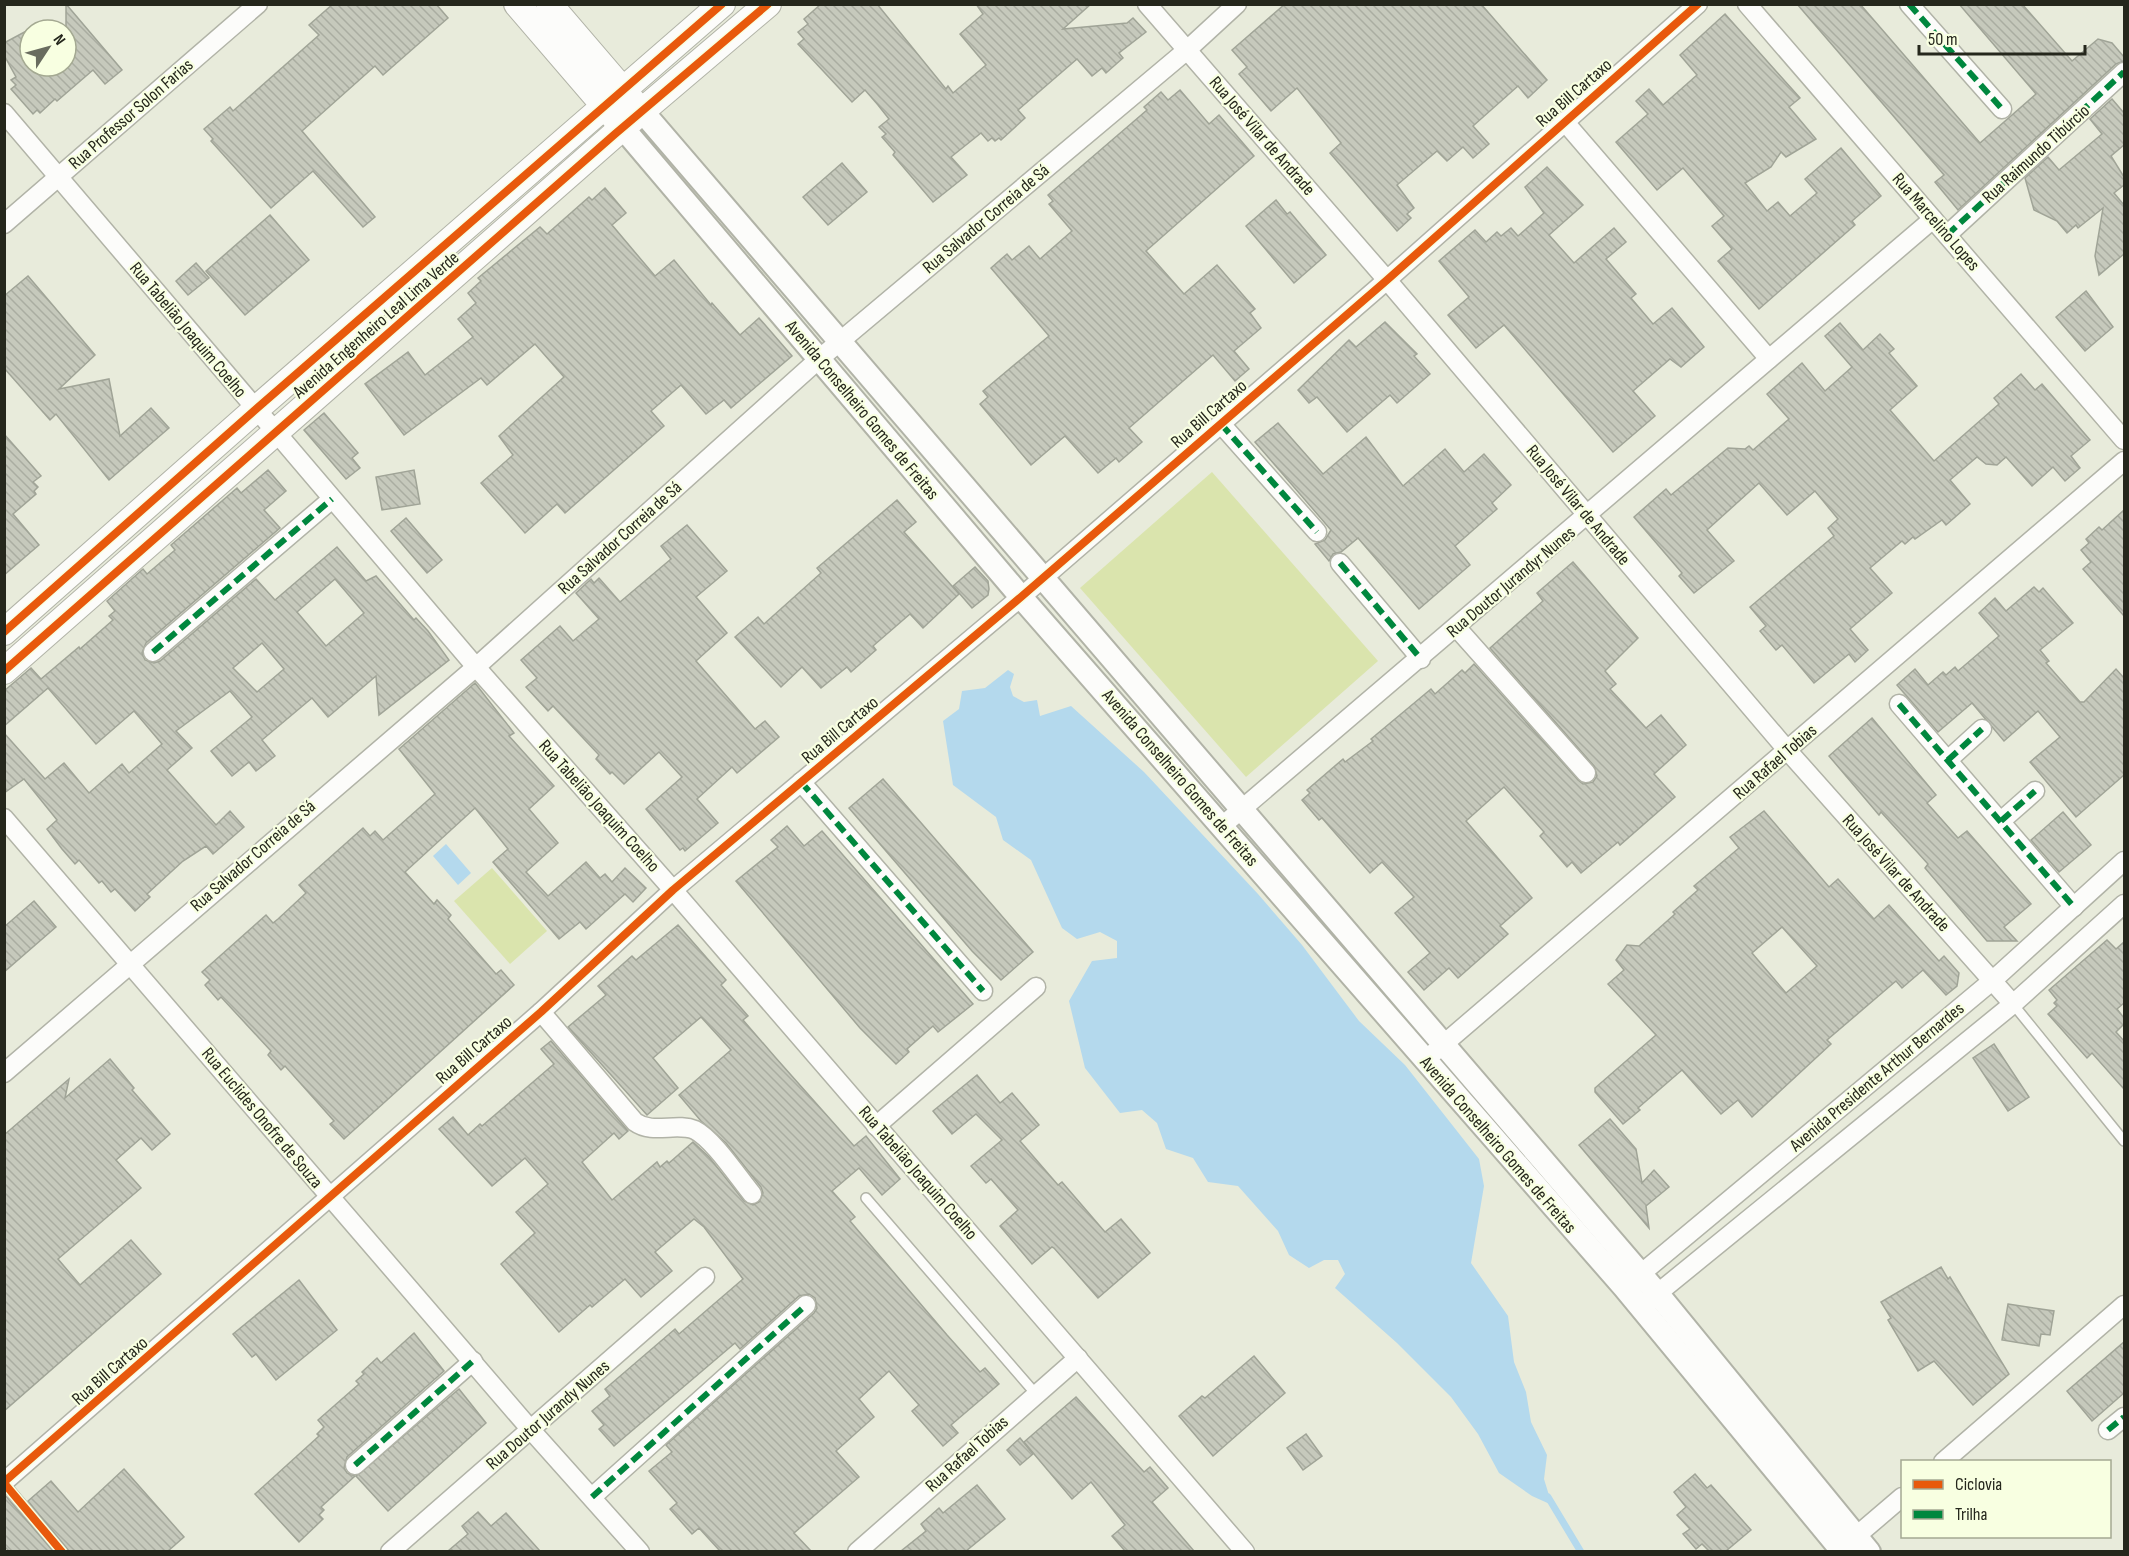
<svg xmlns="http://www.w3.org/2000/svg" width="2129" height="1556" viewBox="0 0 2129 1556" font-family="'Sofia Sans Condensed',sans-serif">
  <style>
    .green { fill: #dae4ad }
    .water { fill: #b4d9ed }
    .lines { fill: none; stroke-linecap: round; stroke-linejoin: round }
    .stream { stroke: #b4d9ed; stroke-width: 7 }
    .building { fill: url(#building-back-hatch); stroke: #a0a497; stroke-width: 1.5; fill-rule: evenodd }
    .service-casing { stroke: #b1b3a7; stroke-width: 12 }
    .minor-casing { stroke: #b1b3a7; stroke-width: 21 }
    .tertiary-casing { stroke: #b1b3a7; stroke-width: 26 }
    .secondary-casing { stroke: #b1b3a7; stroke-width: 28 }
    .service { stroke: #fcfcfa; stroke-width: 9 }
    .minor { stroke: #fcfcfa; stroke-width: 18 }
    .tertiary { stroke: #fcfcfa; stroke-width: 22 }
    .secondary { stroke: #fcfcfa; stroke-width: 26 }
    .quiet { stroke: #00873e; stroke-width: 6; stroke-dasharray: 12 6; stroke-linecap: butt }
    .cycleway-casing { stroke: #f8ffe1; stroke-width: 11 }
    .cycleway { stroke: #e8590c; stroke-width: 8 }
    .labels { text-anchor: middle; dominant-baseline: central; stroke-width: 4.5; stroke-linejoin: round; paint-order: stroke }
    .street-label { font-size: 18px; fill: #25271c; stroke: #f8ffe1 }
  </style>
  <defs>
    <pattern id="building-back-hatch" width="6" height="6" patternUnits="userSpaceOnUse" patternTransform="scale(1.5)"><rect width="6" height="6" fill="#c6c9bc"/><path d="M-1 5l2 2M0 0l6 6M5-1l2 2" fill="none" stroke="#aaada1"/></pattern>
  </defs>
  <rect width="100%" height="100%" fill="#e8ebdb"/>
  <g class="green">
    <path d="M1212,472L1378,661L1246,777L1080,588Z"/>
    <path d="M492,868L547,931L510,964L454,901Z"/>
  </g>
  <g class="water">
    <path d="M1008,670L1014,674L1010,687L1013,696L1024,702L1037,700L1040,716L1071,706L1144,772L1258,894L1302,945L1359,1021L1405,1065L1479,1159L1484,1186L1471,1263L1508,1316L1514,1362L1526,1392L1531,1422L1547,1455L1544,1479L1552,1505L1532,1496L1499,1473L1478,1434L1451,1397L1397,1343L1335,1288L1345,1274L1338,1260H1324L1309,1268L1289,1255L1278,1231L1238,1186L1208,1182L1193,1158L1166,1149L1157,1123L1142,1110L1120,1113L1085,1068L1069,1001L1092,961L1117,958V941L1100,932L1077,939L1062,928L1031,860L1003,840L996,817L953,785L943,721L959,709L962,691L985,688Z"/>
    <path d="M446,844L471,873L458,885L433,856Z"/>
  </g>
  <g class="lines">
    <path class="stream" d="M1548,1497L1581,1552"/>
  </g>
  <g class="building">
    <path d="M66,4L122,70L105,84L93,70L57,101L55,99L40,113L37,110L33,114L11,89L16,85L11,80L16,77L4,55V43L30,29V66H66Z"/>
    <path d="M333,4H436L448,18L383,75L375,66L302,131L375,217L363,227L313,171L271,208L211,141L213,139L204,129L230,107L233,111L319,35L309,25Z"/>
    <path d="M821,4H877L946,89L948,86L953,93L986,65L960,34L983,14L976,4H1091L1063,29L1127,23L1133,18L1146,32L1119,53L1123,58L1106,73L1102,68L1092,76L1077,59L1018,110L1025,118L1001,140L999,138L995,141L992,138L988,141L981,133L951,157L967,175L933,202L893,155L895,152L882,137L886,134L879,127L889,119L878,105L865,90L852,102L798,44L804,39L798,32L808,24L804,19Z"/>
    <path d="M1285,4H1481L1547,80L1528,98L1518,86L1473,126L1489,144L1473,158L1463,147L1447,161L1437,151L1397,185L1414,208L1407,214L1411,218L1397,231L1330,153L1341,143L1297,88L1271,111L1239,74L1247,67L1232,50Z"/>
    <path d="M1797,4H1860L1980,143L2036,94L1959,4H2022L2072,61L2098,39L2112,43L2124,57V61L2116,64L1958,210L1935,182L1944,175Z"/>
    <path d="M1725,14L1800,98L1789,107L1816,139L1786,157L1781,152L1771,167L1745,183L1767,211L1778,202L1790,216L1817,193L1805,179L1841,148L1881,196L1852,221L1855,225L1759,309L1718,261L1732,249L1712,226L1724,216L1683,168L1657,190L1616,142L1648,114L1636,101L1649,89L1663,105L1697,75L1680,55Z"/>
    <path d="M1180,90L1209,124L1219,115L1254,156L1146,251L1184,294L1217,265L1255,309L1250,313L1261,328L1234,351L1249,369L1235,381L1213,355L1129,428L1142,442L1119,462L1116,458L1098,473L1065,436L1031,465L980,404L988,397L983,391L1049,336L991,268L1007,254L1012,260L1029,246L1040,259L1072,231L1049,204L1053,201L1048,195L1147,110L1144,107L1161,92L1168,100Z"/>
    <path d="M2112,99L2124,113V145L2111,156L2124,177V185L2114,193L2124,205V254L2099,275L2095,256L2103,208L2078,228L2076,225L2067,233L2057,221L2034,210L2025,178L2048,157L2059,170L2102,134L2090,119Z"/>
    <path d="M842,163L867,192L828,225L803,197Z"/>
    <path d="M1547,167L1583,205L1549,235L1574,263L1614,228L1626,242L1606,259L1636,294L1631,298L1653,324L1672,308L1704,347L1681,367L1670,359L1633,391L1655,416L1613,452L1504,325L1476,348L1448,315L1469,297L1439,261L1475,230L1486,242L1497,232L1501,236L1511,228L1518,236L1544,213L1525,187Z"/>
    <path d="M605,188L626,213L612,225L655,276L674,260L711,305L712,303L740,335L759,318L792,356L731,408L724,400L706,414L681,385L651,411L664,426L565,513L557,504L525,533L481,483L513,455L499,436L564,377L535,344L487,385L481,378L404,435L365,384L408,352L425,375L473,337L458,319L476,303L468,293L481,281L478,278L540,227L547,234L589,197L592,200Z"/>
    <path d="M1276,200L1287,214L1290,212L1326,255L1294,283L1246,226Z"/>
    <path d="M270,215L309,260L245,315L206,271Z"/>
    <path d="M196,263L209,278L188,295L176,281Z"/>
    <path d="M28,276L95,355L59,389L109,379L120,436L151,408L169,428L109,480L56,414L50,420L4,368V296Z"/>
    <path d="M2086,291L2113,327L2085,351L2056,317Z"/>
    <path d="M1385,322L1417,354L1414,356L1430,374L1397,403L1390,395L1347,432L1317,397L1309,403L1298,390L1349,340L1356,347Z"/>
    <path d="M1840,323L1863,350L1880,334L1894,349L1889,353L1917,386L1890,410L1934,461L1999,404L1994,398L2021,374L2035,390L2042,384L2090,440L2071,456L2080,468L2065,481L2053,467L2032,486L2006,457L1997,465L1986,464L1977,457L1950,480L1970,504L1946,525L1942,520L1915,539L1913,537L1905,544L1902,541L1870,568L1892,593L1850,629L1868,650L1855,662L1849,654L1814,683L1782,645L1776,650L1760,631L1766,626L1750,607L1834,536L1828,528L1838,519L1815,491L1787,515L1759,483L1707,530L1734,561L1694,593L1679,576L1682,573L1634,517L1666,489L1671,495L1728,448L1745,449L1749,446L1753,450L1789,419L1767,394L1802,363L1825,391L1852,367L1825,336Z"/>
    <path d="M324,413L358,453L352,458L360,468L346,479L304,430Z"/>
    <path d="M1278,423L1323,474L1366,437L1403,486L1445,449L1464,472L1484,454L1511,485L1492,503L1497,509L1455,546L1470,565L1419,609L1358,538L1341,552L1333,554L1329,561L1315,544L1325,540L1331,530L1255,442Z"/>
    <path d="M4,434L41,476L33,482L38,487L34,491L36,494L13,514L39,545L4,575Z"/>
    <path d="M268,470L286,491L264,510L280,528L146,643L142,653L145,660L154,663L160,661L256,579L275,600L337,547L366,581L376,576L414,620L416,618L428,631L449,660L379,715L376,676L328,717L312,698L262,740L275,756L256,771L249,762L232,776L211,751L252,717L230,691L176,731L192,748L167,770L216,825L230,811L244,827L213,854L206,846L183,861L147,894L150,897L135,911L115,889L111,892L102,881L99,883L79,860L75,864L62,849L47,829L57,820L24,779L4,793V733L45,779L64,763L89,793L122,764L129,773L162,744L134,711L96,744L48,688L4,726V691L31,668L41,679L79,647L80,649L113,620L109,616L115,611L107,601L143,569L147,574L175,550L171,545L237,488L241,493ZM335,579L364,613L326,646L297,612ZM262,643L284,669L257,692L233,668Z"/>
    <path d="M414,470L420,504L382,510L376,477Z"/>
    <path d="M897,500L916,522L904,532L959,594L923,628L910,614L873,646L876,650L851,672L847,667L821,688L802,667L781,687L735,637L758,617L764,624L821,573L817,568Z"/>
    <path d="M2124,510V616L2083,569L2091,562L2081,550L2089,543L2086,539L2099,527L2102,530Z"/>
    <path d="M406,518L442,560L427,573L391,531Z"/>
    <path d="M687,525L727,571L696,597L727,633L696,661L755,729L765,721L779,737L737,773L732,767L697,799L718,823L685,851L683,848L680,850L646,809L682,777L659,752L624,784L612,772L610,774L596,759L599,755L553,706L548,711L526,687L537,678L521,660L560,626L573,641L599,619L576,593L591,579L594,583L599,578L620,602L671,559L661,546Z"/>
    <path d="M1573,562L1638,638L1605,671L1616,684L1610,689L1646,728L1661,715L1686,745L1654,774L1675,797L1620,845L1618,842L1581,873L1572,862L1567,867L1540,836L1544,832L1504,787L1466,821L1532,898L1500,926L1508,934L1458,978L1449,968L1424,990L1408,972L1430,953L1395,913L1414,897L1382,862L1370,873L1322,818L1319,820L1302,800L1310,793L1307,790L1343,759L1345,762L1373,741L1371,739L1431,689L1435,694L1462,670L1465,673L1474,664L1578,780L1583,784L1593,782L1597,776L1594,766L1490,648L1543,601L1537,593Z"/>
    <path d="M975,567L988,581L989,589L988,595L972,608L953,586Z"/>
    <path d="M2034,587L2039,592L2043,588L2073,623L2040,650L2049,661L2046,663L2080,702H2084L2116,669L2124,678V775L2076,817L2030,762L2060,737L2038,711L2004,741L1972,703L1938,732L1897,685L1915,669L1928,685L1943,672L1946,675L1955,667L1958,671L1999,636L1979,613L1995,598L2006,611Z"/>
    <path d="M475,683L514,733L509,736L554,786L529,809L558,843L526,872L548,896L586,862L600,878L605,874L612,882L625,868L646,888L633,902L625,894L586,929L580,922L559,939L493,862L508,849L475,808L405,872L434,904L437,900L451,915L448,919L496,974L501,970L514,985L344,1139L330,1124L334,1121L285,1066L281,1070L268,1055L271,1051L221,997L218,1000L205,985L210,980L202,972L266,915L273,923L278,919L306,893L299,885L363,828L370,836L375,831L383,840L435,794L399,749Z"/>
    <path d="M1872,718L1936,795L1927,803L1958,838L1967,831L2031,904L2004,927L2017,941H1987L1925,868L1928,864L1881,812L1879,815L1829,756Z"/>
    <path d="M883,779L1033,952L1001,980L972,951L849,808Z"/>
    <path d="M1764,811L1829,887L1838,879L1874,919L1889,905L1939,961L1944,956L1959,973L1957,986L1946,995L1923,970L1902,988L1896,981L1827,1040L1831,1044L1752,1117L1738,1100L1721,1114L1682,1070L1638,1108L1640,1110L1623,1124L1595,1092V1088L1656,1035L1608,984L1624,970L1616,960L1627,945L1639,946L1675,914L1673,912L1698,890L1694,886L1739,848L1730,837ZM1782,927L1817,966L1786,993L1752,953Z"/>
    <path d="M2063,812L2091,845L2059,872L2031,840Z"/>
    <path d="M787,826L804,846L822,831L973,1004L938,1032L933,1026L907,1049L909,1052L896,1064L860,1028L736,881L778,847L771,840Z"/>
    <path d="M34,901L56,927L4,972V927Z"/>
    <path d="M678,925L726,980L721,985L748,1016L743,1020L775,1057L854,1146L866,1136L900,1179L882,1195L859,1168L832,1191L855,1217L850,1221L947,1335L980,1372L985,1368L999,1384L951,1425L958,1433L943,1446L912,1411L919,1405L889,1371L859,1399L874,1417L836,1451L859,1477L794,1533L811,1551H720L699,1528L692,1534L670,1509L677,1503L649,1471L672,1452L666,1445L814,1313L817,1308L815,1298L809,1294L799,1296L740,1349L735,1343L614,1446L599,1429L604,1425L592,1411L610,1396L605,1389L675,1329L679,1334L743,1279L704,1227L694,1219L655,1252L672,1271L641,1297L625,1279L592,1307L590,1305L559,1332L501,1264L535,1233L516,1212L548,1184L525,1158L492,1186L439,1129L453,1117L468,1135L480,1124L482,1126L554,1064L541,1049L551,1041L628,1131L619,1139L614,1133L582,1162L612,1200L657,1162L660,1167L667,1161L669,1163L693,1142L709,1157L744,1201L753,1205L759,1202L763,1193L761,1187L726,1143L701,1121L679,1095L731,1050L701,1017L653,1058L678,1088L647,1115L568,1027L606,995L598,986L632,956L636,960Z"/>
    <path d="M2107,940L2116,949L2124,942V1003L2117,1009L2124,1018V1024L2116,1032L2124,1041V1089L2092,1053L2087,1058L2048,1014L2057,1006L2054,1003L2057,1000L2049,990Z"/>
    <path d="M1994,1044L2029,1097L2008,1111L1973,1058Z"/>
    <path d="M110,1059L134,1088L132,1090L170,1134L152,1150L141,1138L116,1160L141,1188L58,1259L80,1285L131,1240L161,1274L4,1411V1135L69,1079L65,1098Z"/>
    <path d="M977,1075L1000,1103L1012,1093L1039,1125L1020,1141L1058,1185L1062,1182L1105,1232L1121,1219L1150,1253L1098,1298L1054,1248L1052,1247L1032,1264L1000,1226L1018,1210L991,1179L986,1183L971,1166L1002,1140L976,1114L952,1134L933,1111Z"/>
    <path d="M1610,1119L1636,1149L1642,1183L1654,1170L1669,1187L1646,1206L1649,1228L1579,1145Z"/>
    <path d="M1941,1267L1948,1279L1950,1277L2009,1374L1973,1405L1934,1361L1918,1371L1888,1320L1891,1318L1881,1302Z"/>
    <path d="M299,1280L337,1330L276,1380L256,1354L252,1357L233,1334Z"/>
    <path d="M2008,1304L2054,1311L2050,1335L2041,1334L2039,1346L2002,1340Z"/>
    <path d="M414,1333L444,1371L347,1457L344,1468L347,1473L355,1476L321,1507L324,1510L319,1515L323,1519L299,1542L255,1494L319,1436L317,1434L324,1427L318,1420L359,1384L356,1381L364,1374L362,1372L377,1358L381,1363Z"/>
    <path d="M2124,1342V1393L2092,1421L2067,1391Z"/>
    <path d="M1254,1356L1285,1393L1213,1456L1179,1416L1202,1396L1205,1398Z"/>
    <path d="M459,1389L486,1423L388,1511L356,1476Z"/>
    <path d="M1076,1397L1144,1472L1150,1467L1168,1488L1152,1502L1194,1551H1125L1112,1536L1125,1525L1091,1482L1072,1499L1024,1442Z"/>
    <path d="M1306,1434L1322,1456L1303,1470L1287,1448Z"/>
    <path d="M1020,1438L1033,1454L1020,1465L1007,1450Z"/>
    <path d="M124,1469L184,1537L168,1551H69L28,1501L51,1481L78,1512Z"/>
    <path d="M1695,1474L1707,1488L1711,1485L1751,1530L1726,1551H1709L1702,1544L1696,1549L1683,1534L1690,1529L1677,1515L1686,1507L1674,1492Z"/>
    <path d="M977,1485L1005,1519L966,1551H901L926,1531L921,1524L939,1508L943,1513Z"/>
    <path d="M4,1494L53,1551H9L4,1546Z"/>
    <path d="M478,1512L491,1526L506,1513L540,1551H448L468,1534L462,1526Z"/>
  </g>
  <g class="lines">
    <g class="service-casing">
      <g id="service">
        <path d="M2013,1004L2124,1141"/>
        <path d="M866,1198L1035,1393"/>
        <path d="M4,1483L62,1552"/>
      </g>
    </g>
    <g class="minor-casing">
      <g id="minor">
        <path d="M1147,4L1387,280L1788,751L2013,1004"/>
        <path d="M1747,4L2124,440"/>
        <path d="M1909,4L2002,109"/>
        <path d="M4,113L476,667L673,890L1245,1552"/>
        <path d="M1564,121L1769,359"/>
        <path d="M4,224L258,4"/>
        <path d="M1947,235L2124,72"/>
        <path d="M1221,424L1317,532"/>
        <path d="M1340,563L1421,659"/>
        <path d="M1457,628L1586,773"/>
        <path d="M153,652L332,499"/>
        <path d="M1899,704L2074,907"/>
        <path d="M1948,760L1982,729"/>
        <path d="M801,782L983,991"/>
        <path d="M4,818L531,1430L640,1552"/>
        <path d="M2001,821L2035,791"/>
        <path d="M1222,826L1933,219"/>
        <path d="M541,1012L635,1122C653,1135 676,1122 695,1130C713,1139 738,1177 752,1194"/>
        <path d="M1424,1061L2124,461"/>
        <path d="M4,1073L476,667L819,359L1187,50L1237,4"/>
        <path d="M876,1126L1036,987"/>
        <path d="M1631,1282L1992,981L2124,861"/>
        <path d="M1647,1302L2013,1004L2124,904"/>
        <path d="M2108,1430L2124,1417"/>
        <path d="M1943,1462L2124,1305"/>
        <path d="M355,1465L473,1361"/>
        <path d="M4,1482L541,1012L673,890L1021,597L1387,280L1698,4"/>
        <path d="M592,1497L806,1305"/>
        <path d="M1847,1544L1902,1497"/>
        <path d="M390,1552L705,1277"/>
        <path d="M857,1552L1078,1358"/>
      </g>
    </g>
    <g class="tertiary-casing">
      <g id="tertiary">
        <path d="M642,111L1657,1293L1869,1552"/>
        <path d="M623,128L1021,597L1624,1287L1843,1552"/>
      </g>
    </g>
    <g class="secondary-casing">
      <g id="secondary">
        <path d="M517,4L615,118"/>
        <path d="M549,4L633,102"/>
        <path d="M4,632L255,410L722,4"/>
        <path d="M4,671L615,134L768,4"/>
      </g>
    </g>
    <use href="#service" class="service"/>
    <use href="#minor" class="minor"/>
    <use href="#tertiary" class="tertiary"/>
    <use href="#secondary" class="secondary"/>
    <g class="quiet">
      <path d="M1909,4L2002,109"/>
      <path d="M1947,235L2124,72"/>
      <path d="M1221,424L1317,532"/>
      <path d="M1340,563L1421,659"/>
      <path d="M153,652L332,499"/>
      <path d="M1899,704L2074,907"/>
      <path d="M1948,760L1982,729"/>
      <path d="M801,782L983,991"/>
      <path d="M2001,821L2035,791"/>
      <path d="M2108,1430L2124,1417"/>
      <path d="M355,1465L473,1361"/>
      <path d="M592,1497L806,1305"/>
    </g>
    <g class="cycleway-casing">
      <g id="cycleway">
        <path d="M4,632L255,410L722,4"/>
        <path d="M4,671L615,134L768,4"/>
        <path d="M4,1482L541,1012L673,890L1021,597L1387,280L1698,4"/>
        <path d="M4,1483L62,1552"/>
      </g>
    </g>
    <use href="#cycleway" class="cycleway"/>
  </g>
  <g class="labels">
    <g class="street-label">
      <text transform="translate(1574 93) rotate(-41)">Rua Bill Cartaxo</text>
      <text transform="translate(131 114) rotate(-41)">Rua Professor Solon Farias</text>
      <text transform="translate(1262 136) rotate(49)">Rua José Vilar de Andrade</text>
      <text transform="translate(2036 154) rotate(-42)">Rua Raimundo Tibúrcio</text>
      <text transform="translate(986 219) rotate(-40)">Rua Salvador Correia de Sá</text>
      <text transform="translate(1936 222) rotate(49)">Rua Marcelino Lopes</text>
      <text transform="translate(376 325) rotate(-41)">Avenida Engenheiro Leal Lima Verde</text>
      <text transform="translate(188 330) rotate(50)">Rua Tabelião Joaquim Coelho</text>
      <text transform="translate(862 410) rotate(50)">Avenida Conselheiro Gomes de Freitas</text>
      <text transform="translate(1209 414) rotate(-41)">Rua Bill Cartaxo</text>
      <text transform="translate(1578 505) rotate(50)">Rua José Vilar de Andrade</text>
      <text transform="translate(620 538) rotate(-42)">Rua Salvador Correia de Sá</text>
      <text transform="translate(1511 582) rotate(-40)">Rua Doutor Jurandyr Nunes</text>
      <text transform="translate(840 730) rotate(-40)">Rua Bill Cartaxo</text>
      <text transform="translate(1775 762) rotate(-41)">Rua Rafael Tobias</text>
      <text transform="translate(1180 778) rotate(49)">Avenida Conselheiro Gomes de Freitas</text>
      <text transform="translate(599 806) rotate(48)">Rua Tabelião Joaquim Coelho</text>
      <text transform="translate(253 856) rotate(-41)">Rua Salvador Correia de Sá</text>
      <text transform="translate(1896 873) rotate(48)">Rua José Vilar de Andrade</text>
      <text transform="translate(474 1050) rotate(-41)">Rua Bill Cartaxo</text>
      <text transform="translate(1877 1077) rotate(-40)">Avenida Presidente Arthur Bernardes</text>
      <text transform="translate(262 1118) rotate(50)">Rua Euclides Onofre de Souza</text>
      <text transform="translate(1498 1145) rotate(49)">Avenida Conselheiro Gomes de Freitas</text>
      <text transform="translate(918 1173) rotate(49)">Rua Tabelião Joaquim Coelho</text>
      <text transform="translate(110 1371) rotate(-41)">Rua Bill Cartaxo</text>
      <text transform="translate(548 1415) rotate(-41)">Rua Doutor Jurandy Nunes</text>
      <text transform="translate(967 1454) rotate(-42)">Rua Rafael Tobias</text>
    </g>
  </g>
  <rect width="2129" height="1556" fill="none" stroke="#25271c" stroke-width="12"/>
  <rect x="1901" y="1460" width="210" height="78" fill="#f8ffe1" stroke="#a4a992" stroke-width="1.5"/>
  <rect x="1913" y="1480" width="30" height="9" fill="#e8590c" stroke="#a4a992" stroke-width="1.5"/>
  <text x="1955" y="1490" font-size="18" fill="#25271c">Ciclovia</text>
  <rect x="1913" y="1510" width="30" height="9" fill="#00873e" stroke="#a4a992" stroke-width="1.5"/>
  <text x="1955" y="1520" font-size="18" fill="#25271c">Trilha</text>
  <g transform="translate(48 48) rotate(54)"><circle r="28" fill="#f8ffe1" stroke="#a4a992" stroke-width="1.5"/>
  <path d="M0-4.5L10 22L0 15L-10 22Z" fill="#696c5f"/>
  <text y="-9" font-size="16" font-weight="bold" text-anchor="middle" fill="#25271c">N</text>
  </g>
  <path d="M1919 45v9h166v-9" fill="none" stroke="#25271c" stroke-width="3"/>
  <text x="1928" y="45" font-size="18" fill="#25271c" stroke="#f8ffe1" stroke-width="4.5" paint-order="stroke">50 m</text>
</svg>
